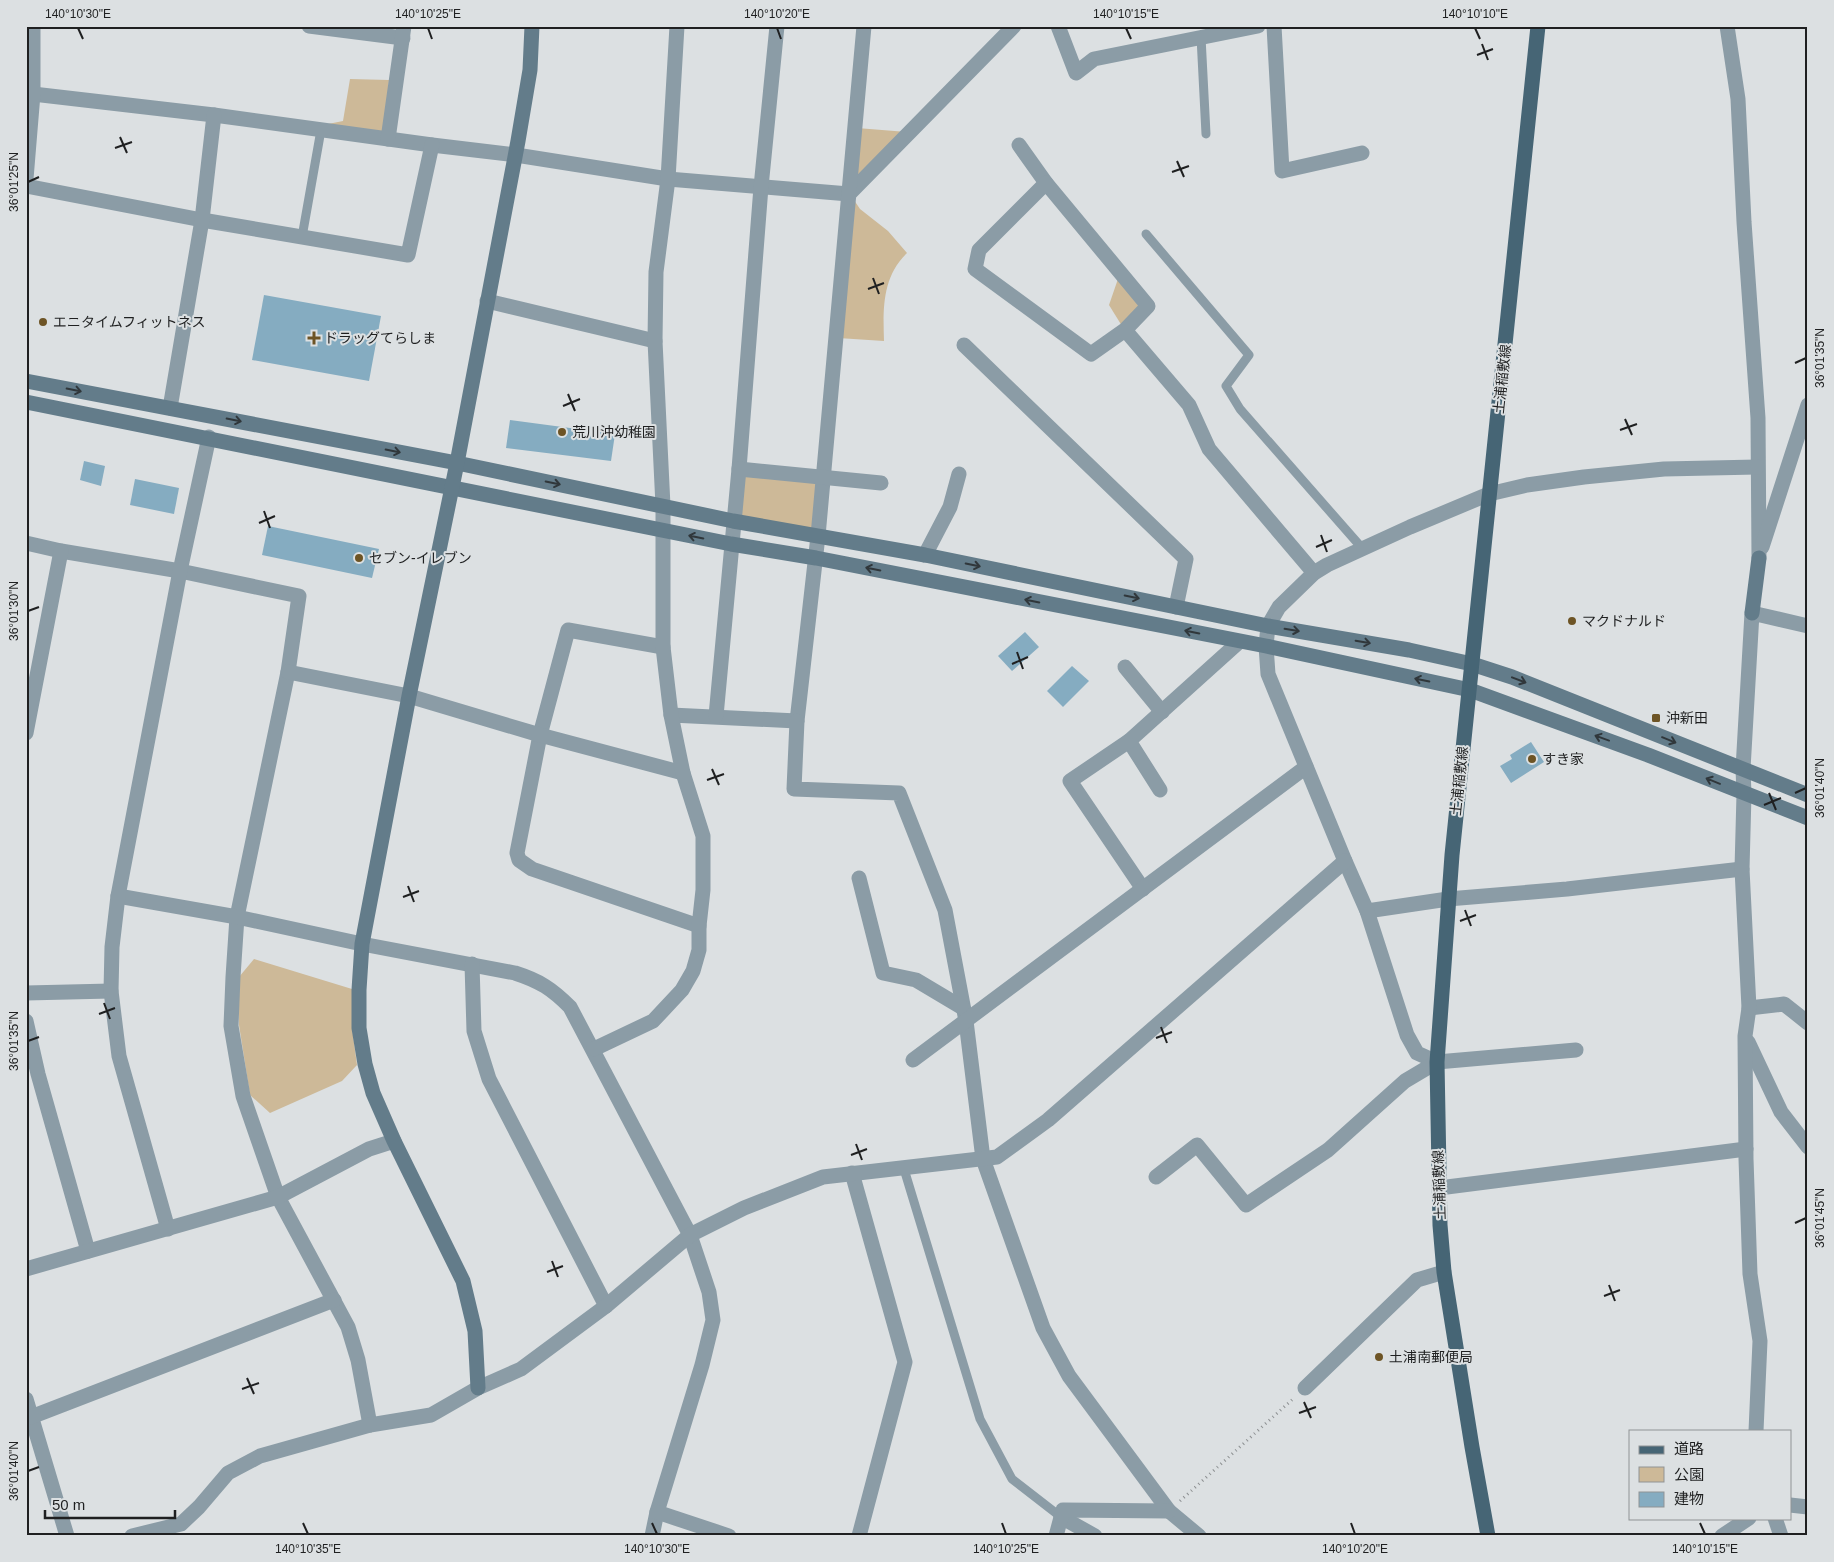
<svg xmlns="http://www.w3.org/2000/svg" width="1834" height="1562" viewBox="0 0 1834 1562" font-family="Arial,'Noto Sans JP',sans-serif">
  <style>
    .park { fill: #cdb998 }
    .building { fill: #85acc1 }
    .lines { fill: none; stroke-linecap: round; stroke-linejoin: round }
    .path { stroke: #8d9092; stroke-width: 3; stroke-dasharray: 1 4; stroke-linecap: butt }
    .lane { stroke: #8b9ca6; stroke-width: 9 }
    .street { stroke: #8b9ca6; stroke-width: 15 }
    .secondary { stroke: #637c8a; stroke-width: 15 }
    .primary { stroke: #466575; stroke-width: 15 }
    .oneway { stroke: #30373b }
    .ticks { fill: none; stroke: #1f2021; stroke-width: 2 }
    .poi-dot { fill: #6d5425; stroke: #dce0e2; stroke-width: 2 }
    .labels { text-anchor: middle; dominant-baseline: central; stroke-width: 4; stroke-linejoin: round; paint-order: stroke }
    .poi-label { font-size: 14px; fill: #1f2021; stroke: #dce0e2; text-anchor: start }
    .street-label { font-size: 14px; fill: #1f2021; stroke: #dce0e2 }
    .neatline { fill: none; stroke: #1f2021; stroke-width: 2 }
    .ticks-label { font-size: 12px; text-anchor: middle; fill: #1f2021 }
  </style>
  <rect width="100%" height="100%" fill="#dce0e2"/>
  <g class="park">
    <path d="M350,79L389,80L385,135L323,125L343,121Z"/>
    <path d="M857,128L907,132L852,187Z"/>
    <path d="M852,197L860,209L888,231L907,253C882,277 883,309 884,341L838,338Z"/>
    <path d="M1119,276L1142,305L1122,326L1109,305Z"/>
    <path d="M742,473L819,481L815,531L738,518Z"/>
    <path d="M254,959L352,989V1028L357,1065L342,1081L270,1113L250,1095L239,1025V977Z"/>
  </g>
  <g class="building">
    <path d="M264,295L381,316L369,381L252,360Z"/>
    <path d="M510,420L615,434L611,461L506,448Z"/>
    <path d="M84,461L105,466L101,486L80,480Z"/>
    <path d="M135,479L179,488L174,514L130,505Z"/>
    <path d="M268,526L379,549L372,578L262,555Z"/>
    <path d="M1025,632L1039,647L1012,671L998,656Z"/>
    <path d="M1072,666L1089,681L1063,707L1047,691Z"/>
    <path d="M1531,742L1544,762L1511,783L1500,766L1512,759L1510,755Z"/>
  </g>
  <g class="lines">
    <path class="path" d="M1180,1501L1294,1398"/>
    <g class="lane">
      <path d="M1201,37L1206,134"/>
      <path d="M1146,234L1249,355L1226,386L1240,409L1362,548"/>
      <path d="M302,237L321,130"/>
      <path d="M904,1169L980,1419L1012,1479L1061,1517"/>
    </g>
    <g class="street">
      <path d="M309,26L403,38"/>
      <path d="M1058,26L1076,73L1094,59L1258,26"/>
      <path d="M1274,26L1282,171L1362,153"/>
      <path d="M1727,26L1738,99L1744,222L1758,418L1759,558"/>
      <path d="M33,94L214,115L432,145L516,155L668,179L849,194"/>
      <path d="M388,139L404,26"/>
      <path d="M1019,145L1046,183"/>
      <path d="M26,179L33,94V26"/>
      <path d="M26,186L202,220L408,255L432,145"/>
      <path d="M849,194L1014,26"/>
      <path d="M487,301L655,341"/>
      <path d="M1125,330L1148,306L1046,183L979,250L975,269L1091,354L1125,330L1189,405L1209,449L1314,573"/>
      <path d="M964,345L1186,559L1176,607"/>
      <path d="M170,408L202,220L214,115"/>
      <path d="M739,469L761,187L777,26"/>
      <path d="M26,543L61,551L180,571L299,596L288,672L237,917L233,977L231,1026L243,1096L278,1197L348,1327L358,1360L370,1425"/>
      <path d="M1762,547L1808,405"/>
      <path d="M925,555L950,507L959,474"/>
      <path d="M663,647L568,630L540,735L517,853L519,860L532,869L699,926"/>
      <path d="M1125,667L1162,712"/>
      <path d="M288,672L409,696L540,735L683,773"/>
      <path d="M671,715L797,721L818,536L864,26"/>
      <path d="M716,716L739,469L881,483"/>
      <path d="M797,721L794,789L899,793L945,910L966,1021L983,1159L1043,1328L1069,1376L1169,1511L1199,1536"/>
      <path d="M26,733L61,551"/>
      <path d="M1129,741L1160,790"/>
      <path d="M859,878L883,973L916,980L963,1008"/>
      <path d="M1143,889L1070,781L1129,741L1239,642"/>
      <path d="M118,896L237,917L362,944L515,973C540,981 552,989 570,1007L690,1235L709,1292L713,1320L702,1365L657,1512L652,1536"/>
      <path d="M1367,911L1448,899L1567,889L1742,869"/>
      <path d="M472,964L474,1031L489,1079L606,1306"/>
      <path d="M26,993L111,991"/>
      <path d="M1749,1008L1784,1004L1808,1023"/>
      <path d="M26,1021L38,1074L88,1251"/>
      <path d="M1748,1042L1781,1112L1808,1147"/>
      <path d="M594,1049L653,1021L682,990L693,971L699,950V926L703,890V836L683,773L671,715L663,647V506L655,341L656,272L668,179L677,26"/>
      <path d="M913,1060L1306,767"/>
      <path d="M1437,1062L1417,1053L1407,1035L1367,911L1345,861L1268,674L1266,646L1268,626L1279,607L1314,573L1327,565L1410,527L1489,494L1527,485L1584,477L1664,469L1757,467"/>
      <path d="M852,1173L905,1362L859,1536"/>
      <path d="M1156,1177L1197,1145L1246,1205L1328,1150L1405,1081L1437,1062L1576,1050"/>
      <path d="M1439,1188L1746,1149"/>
      <path d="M168,1229L119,1056L111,991L112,947L118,896L180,571L209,437"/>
      <path d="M26,1269L278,1197L369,1149L394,1141"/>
      <path d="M1305,1388L1417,1280L1444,1272"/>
      <path d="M26,1399L67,1536"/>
      <path d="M31,1417L334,1300"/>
      <path d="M1756,1431L1760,1341L1750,1274L1746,1159L1745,1036L1749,1008L1742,869L1744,794L1743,769L1752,613L1808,626"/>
      <path d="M1790,1505L1808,1507"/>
      <path d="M657,1512L729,1536"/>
      <path d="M1061,1517L1095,1536"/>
      <path d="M1775,1518L1781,1536"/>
      <path d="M132,1536L181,1524L199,1507L228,1473L260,1456L370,1425L431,1415L478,1388L521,1369L606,1306L690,1235L744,1208L823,1177L997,1157L1048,1120L1345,861"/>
      <path d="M1056,1536L1063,1510L1169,1511"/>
      <path d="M1722,1536L1749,1518"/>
    </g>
    <g class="secondary">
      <path d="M26,381L457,463L733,521L925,555L1268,626L1409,650L1472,664L1512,677L1808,795"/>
      <path d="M26,402L731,544L816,558L1266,646L1470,690L1648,755L1808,818"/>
      <path d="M1752,613L1759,558"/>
      <path d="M478,1388L475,1331L463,1281L394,1141L373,1093L365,1064L359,1028V990L362,944L409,696L457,463L518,141L530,70L532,26"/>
    </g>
    <path class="primary" d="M1488,1536L1472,1447L1444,1272L1440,1225L1437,1062L1452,855L1538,26"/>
  </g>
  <defs><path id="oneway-shaft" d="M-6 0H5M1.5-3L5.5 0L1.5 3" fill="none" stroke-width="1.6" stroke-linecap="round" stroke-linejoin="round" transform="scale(1.25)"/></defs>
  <g class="oneway">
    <use href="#oneway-shaft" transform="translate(74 390) rotate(11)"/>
    <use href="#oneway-shaft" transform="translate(234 420) rotate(11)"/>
    <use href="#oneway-shaft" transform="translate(393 451) rotate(11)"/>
    <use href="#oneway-shaft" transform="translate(553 483) rotate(12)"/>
    <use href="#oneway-shaft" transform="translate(696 537) rotate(-169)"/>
    <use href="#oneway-shaft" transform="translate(973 565) rotate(12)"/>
    <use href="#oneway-shaft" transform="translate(873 569) rotate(-169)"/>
    <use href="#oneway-shaft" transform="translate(1132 597) rotate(12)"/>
    <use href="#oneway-shaft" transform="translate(1032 601) rotate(-169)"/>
    <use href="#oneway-shaft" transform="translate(1292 630) rotate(9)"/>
    <use href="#oneway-shaft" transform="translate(1192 632) rotate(-169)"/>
    <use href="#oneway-shaft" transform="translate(1363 642) rotate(10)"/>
    <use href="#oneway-shaft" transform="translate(1422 680) rotate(-168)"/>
    <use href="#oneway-shaft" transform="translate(1519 680) rotate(21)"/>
    <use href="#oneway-shaft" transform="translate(1602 738) rotate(-160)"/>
    <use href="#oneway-shaft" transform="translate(1669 740) rotate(22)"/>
    <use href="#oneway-shaft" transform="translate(1713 781) rotate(-158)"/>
  </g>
  <path class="ticks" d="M78,28L83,39M428,28L432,39M777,28L781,39M1126,28L1131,39M1475,28L1480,39M1482,44L1488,60M1477,55L1493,49M120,137L127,153M115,148L132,142M1177,161L1184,177M1172,172L1189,166M28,182L39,177M873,278L879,294M868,289L884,283M1795,363L1806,358M568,394L575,411M563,406L580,399M1625,419L1632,435M1620,430L1637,424M264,511L270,528M259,523L275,516M1321,535L1327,552M1316,547L1332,540M28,611L39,607M1017,652L1023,669M1012,664L1028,657M712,769L719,785M707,780L724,774M1769,793L1776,810M1795,793L1806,788M1764,805L1781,798M408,886L414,902M403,897L419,891M1465,910L1471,926M1460,921L1476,915M104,1003L110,1019M99,1014L115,1008M1161,1027L1167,1043M1156,1038L1172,1032M28,1041L39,1037M856,1144L862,1160M851,1155L867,1149M1795,1223L1806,1218M552,1261L558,1277M547,1272L563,1266M1609,1285L1615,1301M1604,1296L1620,1290M247,1378L254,1394M242,1389L259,1383M1304,1402L1311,1418M1299,1413L1316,1407M28,1471L39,1467M303,1523L308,1534M652,1523L657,1534M1002,1523L1006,1534M1351,1523L1355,1534M1700,1523L1705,1534"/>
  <g class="poi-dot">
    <circle cx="43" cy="322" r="5"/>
    <path d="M311.5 330.5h5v5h5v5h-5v5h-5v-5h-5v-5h5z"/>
    <circle cx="562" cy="432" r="5"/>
    <circle cx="359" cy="558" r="5"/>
    <circle cx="1572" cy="621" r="5"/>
    <rect x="1651" y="713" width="10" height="10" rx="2.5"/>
    <circle cx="1532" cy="759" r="5"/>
    <circle cx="1379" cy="1357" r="5"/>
  </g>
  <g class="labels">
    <g class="poi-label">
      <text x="53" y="322">エニタイムフィットネス</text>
      <text x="324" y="338">ドラッグてらしま</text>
      <text x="572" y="432">荒川沖幼稚園</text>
      <text x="369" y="558">セブン-イレブン</text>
      <text x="1582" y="621">マクドナルド</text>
      <text x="1666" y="718">沖新田</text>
      <text x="1542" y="759">すき家</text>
      <text x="1389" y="1357">土浦南郵便局</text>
    </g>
    <g class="street-label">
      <text transform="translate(1502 379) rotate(-84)">土浦稲敷線</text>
      <text transform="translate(1459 781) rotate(-84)">土浦稲敷線</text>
      <text transform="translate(1439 1185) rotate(-92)">土浦稲敷線</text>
    </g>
  </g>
  <rect width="1834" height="1562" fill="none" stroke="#dce0e2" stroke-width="55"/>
  <rect x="1629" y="1430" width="162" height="90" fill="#dce0e2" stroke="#909395"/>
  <rect x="1639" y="1446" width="25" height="8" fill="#466575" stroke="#909395"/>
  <text x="1674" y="1454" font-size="15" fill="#1f2021">道路</text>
  <rect x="1639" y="1467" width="25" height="15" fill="#cdb998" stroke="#909395"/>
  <text x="1674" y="1480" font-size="15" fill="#1f2021">公園</text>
  <rect x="1639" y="1492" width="25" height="15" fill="#85acc1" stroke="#909395"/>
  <text x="1674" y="1504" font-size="15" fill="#1f2021">建物</text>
  <path d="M45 1510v8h130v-8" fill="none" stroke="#1f2021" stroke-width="2.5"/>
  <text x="52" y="1510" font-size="15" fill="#1f2021" stroke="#dce0e2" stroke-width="4" paint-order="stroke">50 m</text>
  <rect x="28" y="28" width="1778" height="1506" class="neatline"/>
  <g class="ticks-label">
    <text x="78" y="18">140°10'30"E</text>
    <text x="428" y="18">140°10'25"E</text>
    <text x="777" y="18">140°10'20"E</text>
    <text x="1126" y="18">140°10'15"E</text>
    <text x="1475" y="18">140°10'10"E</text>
    <text transform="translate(14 182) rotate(-90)" y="4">36°01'25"N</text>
    <text transform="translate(1820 358) rotate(-90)" y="4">36°01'35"N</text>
    <text transform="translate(14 611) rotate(-90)" y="4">36°01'30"N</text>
    <text transform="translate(1820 788) rotate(-90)" y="4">36°01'40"N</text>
    <text transform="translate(14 1041) rotate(-90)" y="4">36°01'35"N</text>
    <text transform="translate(1820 1218) rotate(-90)" y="4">36°01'45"N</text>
    <text transform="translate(14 1471) rotate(-90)" y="4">36°01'40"N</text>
    <text x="308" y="1553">140°10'35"E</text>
    <text x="657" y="1553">140°10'30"E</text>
    <text x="1006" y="1553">140°10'25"E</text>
    <text x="1355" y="1553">140°10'20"E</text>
    <text x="1705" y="1553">140°10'15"E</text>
  </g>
</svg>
